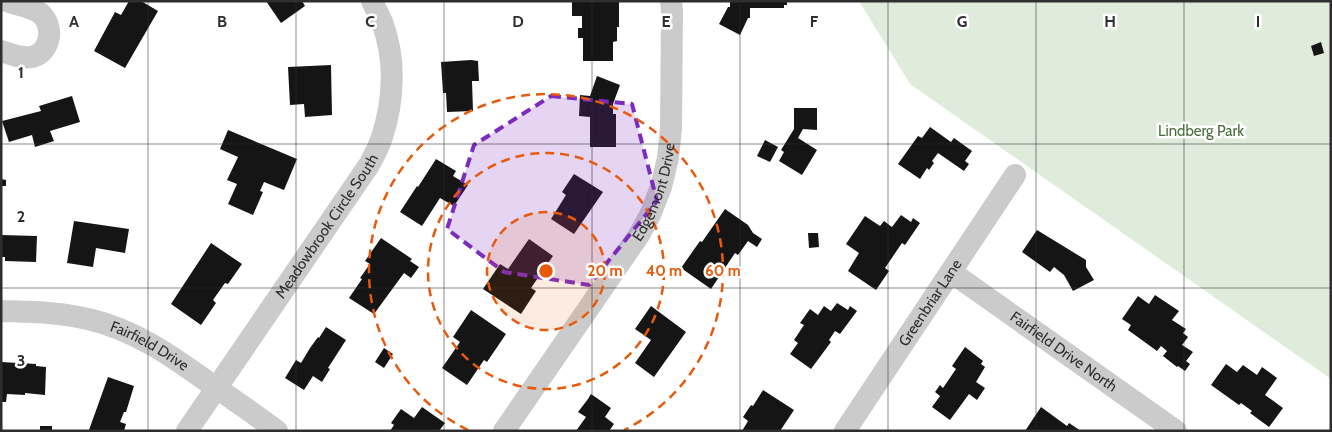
<svg xmlns="http://www.w3.org/2000/svg" width="1332" height="432" viewBox="0 0 1332 432" font-family="Cabin,sans-serif">
  <style>
    .green { fill: #e0ecdb }
    .building { fill: #151515 }
    .lines { fill: none; stroke-linecap: round; stroke-linejoin: round }
    .minor { stroke: #cbcbcb; stroke-width: 22 }
    .marked { fill: #7b2cbf; fill-opacity: 0.2; stroke: #7b2cbf; stroke-width: 4; stroke-dasharray: 10 6; stroke-linejoin: round }
    .grid { fill: none; stroke: #2e2e2e; stroke-width: 1; stroke-opacity: 0.55 }
    .ring { fill: none; stroke: #e8590c; stroke-width: 2.5; stroke-dasharray: 9 6 }
    .labels { text-anchor: middle; dominant-baseline: central; stroke-width: 5; stroke-linejoin: round; paint-order: stroke }
    .park-label { font-size: 15px; fill: #466c39; stroke: #fff }
    .street-label { font-size: 15px; fill: #2e2e2e; stroke: #fff }
    .grid-label { font-size: 16px; text-anchor: middle; font-weight: bold; fill: #2e2e2e; stroke: #fff; stroke-width: 5; stroke-linejoin: round; paint-order: stroke }
    .centre { fill: #e8590c; stroke: #fff; stroke-width: 2.5 }
    .ring-label { font-size: 15px; text-anchor: middle; font-weight: bold; fill: #e8590c; stroke: #fff; stroke-width: 5; stroke-linejoin: round; paint-order: stroke }
  </style>
  <rect width="100%" height="100%" fill="#fff"/>
  <path class="green" d="M859,1H1331V379L910,84Z"/>
  <g class="building">
    <path d="M129,1H141L158,11L125,68L94,51L115,12L121,15Z"/>
    <path d="M266,1H302L305,6L281,23Z"/>
    <path d="M572,1H619V27H617V41L613,42V61H583V38H578V28H582V16H572Z"/>
    <path d="M730,1H787V5H784V8H750V18H748L740,35L719,24L728,7H730Z"/>
    <path d="M1321,42L1324,53L1314,56L1311,46Z"/>
    <path d="M471,60L478,61L479,81H472L473,111L447,112L446,93H443L441,62Z"/>
    <path d="M331,65L332,115L305,117L304,104L290,105L288,67Z"/>
    <path d="M597,76L620,85L613,104V114H616V147H590V117L579,116L580,95L590,96Z"/>
    <path d="M72,96L80,122L50,131L54,141L35,147L32,135L9,142L2,121L41,111L39,106Z"/>
    <path d="M794,108H817V130L803,129L798,138L817,150L802,175L779,161L784,152L781,150L794,129Z"/>
    <path d="M930,127L951,142L954,138L972,151L965,161L969,164L964,171L938,153L932,161L934,163L929,170L927,168L920,179L898,164L918,136L922,138Z"/>
    <path d="M228,130L297,159L284,190L264,182L260,191L263,192L253,215L228,204L237,184L227,180L238,157L220,149Z"/>
    <path d="M765,140L778,147L770,162L757,156Z"/>
    <path d="M436,159L456,171L453,176L468,185L454,206L440,198L422,226L400,212L417,186L418,187Z"/>
    <path d="M574,174L603,192L574,234L551,219L566,195L562,192Z"/>
    <path d="M1,179L6,180V186H1Z"/>
    <path d="M725,209L748,225L753,233L762,239L757,247L748,241L738,255L735,253L711,289L681,268L700,241L702,242Z"/>
    <path d="M901,215L911,222L913,218L920,223L905,245L902,243L885,268L889,271L876,290L848,271L859,253L846,244L865,216L880,226L884,221L892,227Z"/>
    <path d="M74,221L129,229L125,253L96,248L93,267L67,263Z"/>
    <path d="M1037,230L1086,260V267L1094,280L1073,291L1064,275L1054,267L1050,272L1022,252Z"/>
    <path d="M808,233H818L819,247L809,248Z"/>
    <path d="M1,235L37,236L36,262L5,261V257H1Z"/>
    <path d="M381,238L412,259L410,261L419,267L411,278L404,273L374,314L349,298L362,279L360,278L370,264L365,261Z"/>
    <path d="M529,239L553,256L531,288L536,291L521,314L483,289L500,264L508,269Z"/>
    <path d="M211,243L242,264L228,284L225,283L213,300L216,303L201,325L171,304Z"/>
    <path d="M1155,295L1179,311L1172,320L1186,329L1183,333L1188,337L1182,345L1193,352L1186,361L1190,364L1185,371L1178,366L1177,367L1163,356L1167,351L1161,346L1157,351L1128,330L1131,325L1122,319L1138,296L1149,304Z"/>
    <path d="M837,303L848,310L850,306L857,311L840,334L835,331L829,340L831,342L811,369L790,354L798,343L794,340L804,325L800,323L810,309L818,315L824,306L831,311Z"/>
    <path d="M651,306L686,332L654,377L635,363L651,340L635,329Z"/>
    <path d="M471,310L506,334L487,362L484,360L467,385L442,368L460,342L453,337Z"/>
    <path d="M326,327L346,340L328,368L330,369L322,382L313,376L304,390L285,378L296,360L301,363L310,348L318,337L319,338Z"/>
    <path d="M965,347L983,361L981,364L985,367L976,382L985,388L977,400L969,394L950,420L932,407L940,396L935,392L940,385L943,388L956,369L952,366Z"/>
    <path d="M384,348L393,354L384,368L375,362Z"/>
    <path d="M1,362L36,364V366L46,367L45,395L25,393V395L7,394L6,402H1Z"/>
    <path d="M1226,364L1237,372L1243,365L1257,375L1262,367L1277,378L1265,395L1283,408L1269,427L1250,413L1252,411L1241,403L1239,405L1211,385Z"/>
    <path d="M108,377L134,386L126,412H124L120,422L126,424L124,431H93L89,430Z"/>
    <path d="M763,390L794,410L780,431H742L748,421L743,417L751,405L753,406Z"/>
    <path d="M591,394L611,408L605,417L614,424L609,431H576L586,417L578,412L588,399Z"/>
    <path d="M422,407L445,423L439,431H390L394,425L391,423L401,409L414,418Z"/>
    <path d="M1041,407L1067,426L1069,423L1081,431H1025Z"/>
    <rect x="40" y="426" width="12" height="5"/>
  </g>
  <g class="lines">
    <g class="minor">
      <path d="M1,51C11,54 22,59 32,57C51,52 55,26 40,13C32,7 17,5 7,1"/>
      <path id="s1" d="M951,272L1176,431"/>
      <path id="s2" d="M1,311C30,312 60,312 88,319C136,330 173,357 212,385C234,400 256,415 277,431"/>
      <path id="s3" d="M187,431L369,165C374,156 379,147 382,137C394,100 396,59 382,22C379,15 375,8 372,1"/>
      <path id="s4" d="M504,431L639,235L650,215L661,187L668,158L671,128L672,11L671,1"/>
      <path id="s5" d="M845,431L1015,175"/>
    </g>
  </g>
  <path class="marked" d="M551,96L632,104L657,201L589,285L504,272L447,229L474,145Z"/>
  <path class="grid" d="M148,1V431M296,1V431M444,1V431M592,1V431M740,1V431M888,1V431M1036,1V431M1184,1V431M1,144H1331M1,288H1331"/>
  <circle cx="546" cy="271" r="59" fill="#e8590c" fill-opacity=".12"/>
  <g class="ring">
    <circle cx="546" cy="271" r="59"/>
    <circle cx="546" cy="271" r="118"/>
    <path d="M468 430A177 177 0 1 1 624 430"/>
  </g>
  <g class="labels">
    <g class="park-label">
      <text x="1201" y="131">Lindberg Park</text>
    </g>
    <g class="street-label">
      <text stroke="none"><textPath href="#s4" startOffset="284">Edgemont Drive</textPath></text>
      <text stroke="none"><textPath href="#s3" startOffset="248">Meadowbrook Circle South</textPath></text>
      <text stroke="none"><textPath href="#s5" startOffset="154">Greenbriar Lane</textPath></text>
      <text stroke="none"><textPath href="#s2" startOffset="155">Fairfield Drive</textPath></text>
      <text stroke="none"><textPath href="#s1" startOffset="138">Fairfield Drive North</textPath></text>
    </g>
  </g>
  <g class="grid-label">
    <text x="74" y="27">A</text>
    <text x="222" y="27">B</text>
    <text x="370" y="27">C</text>
    <text x="518" y="27">D</text>
    <text x="666" y="27">E</text>
    <text x="814" y="27">F</text>
    <text x="962" y="27">G</text>
    <text x="1110" y="27">H</text>
    <text x="1258" y="27">I</text>
    <text x="21" y="78">1</text>
    <text x="21" y="222">2</text>
    <text x="21" y="366">3</text>
  </g>
  <circle cx="546" cy="271" r="8" class="centre"/>
  <g class="ring-label">
    <text x="605" y="276">20 m</text>
    <text x="664" y="276">40 m</text>
    <text x="723" y="276">60 m</text>
  </g>
  <rect width="1332" height="432" fill="none" stroke="#2e2e2e" stroke-width="5"/>
</svg>
